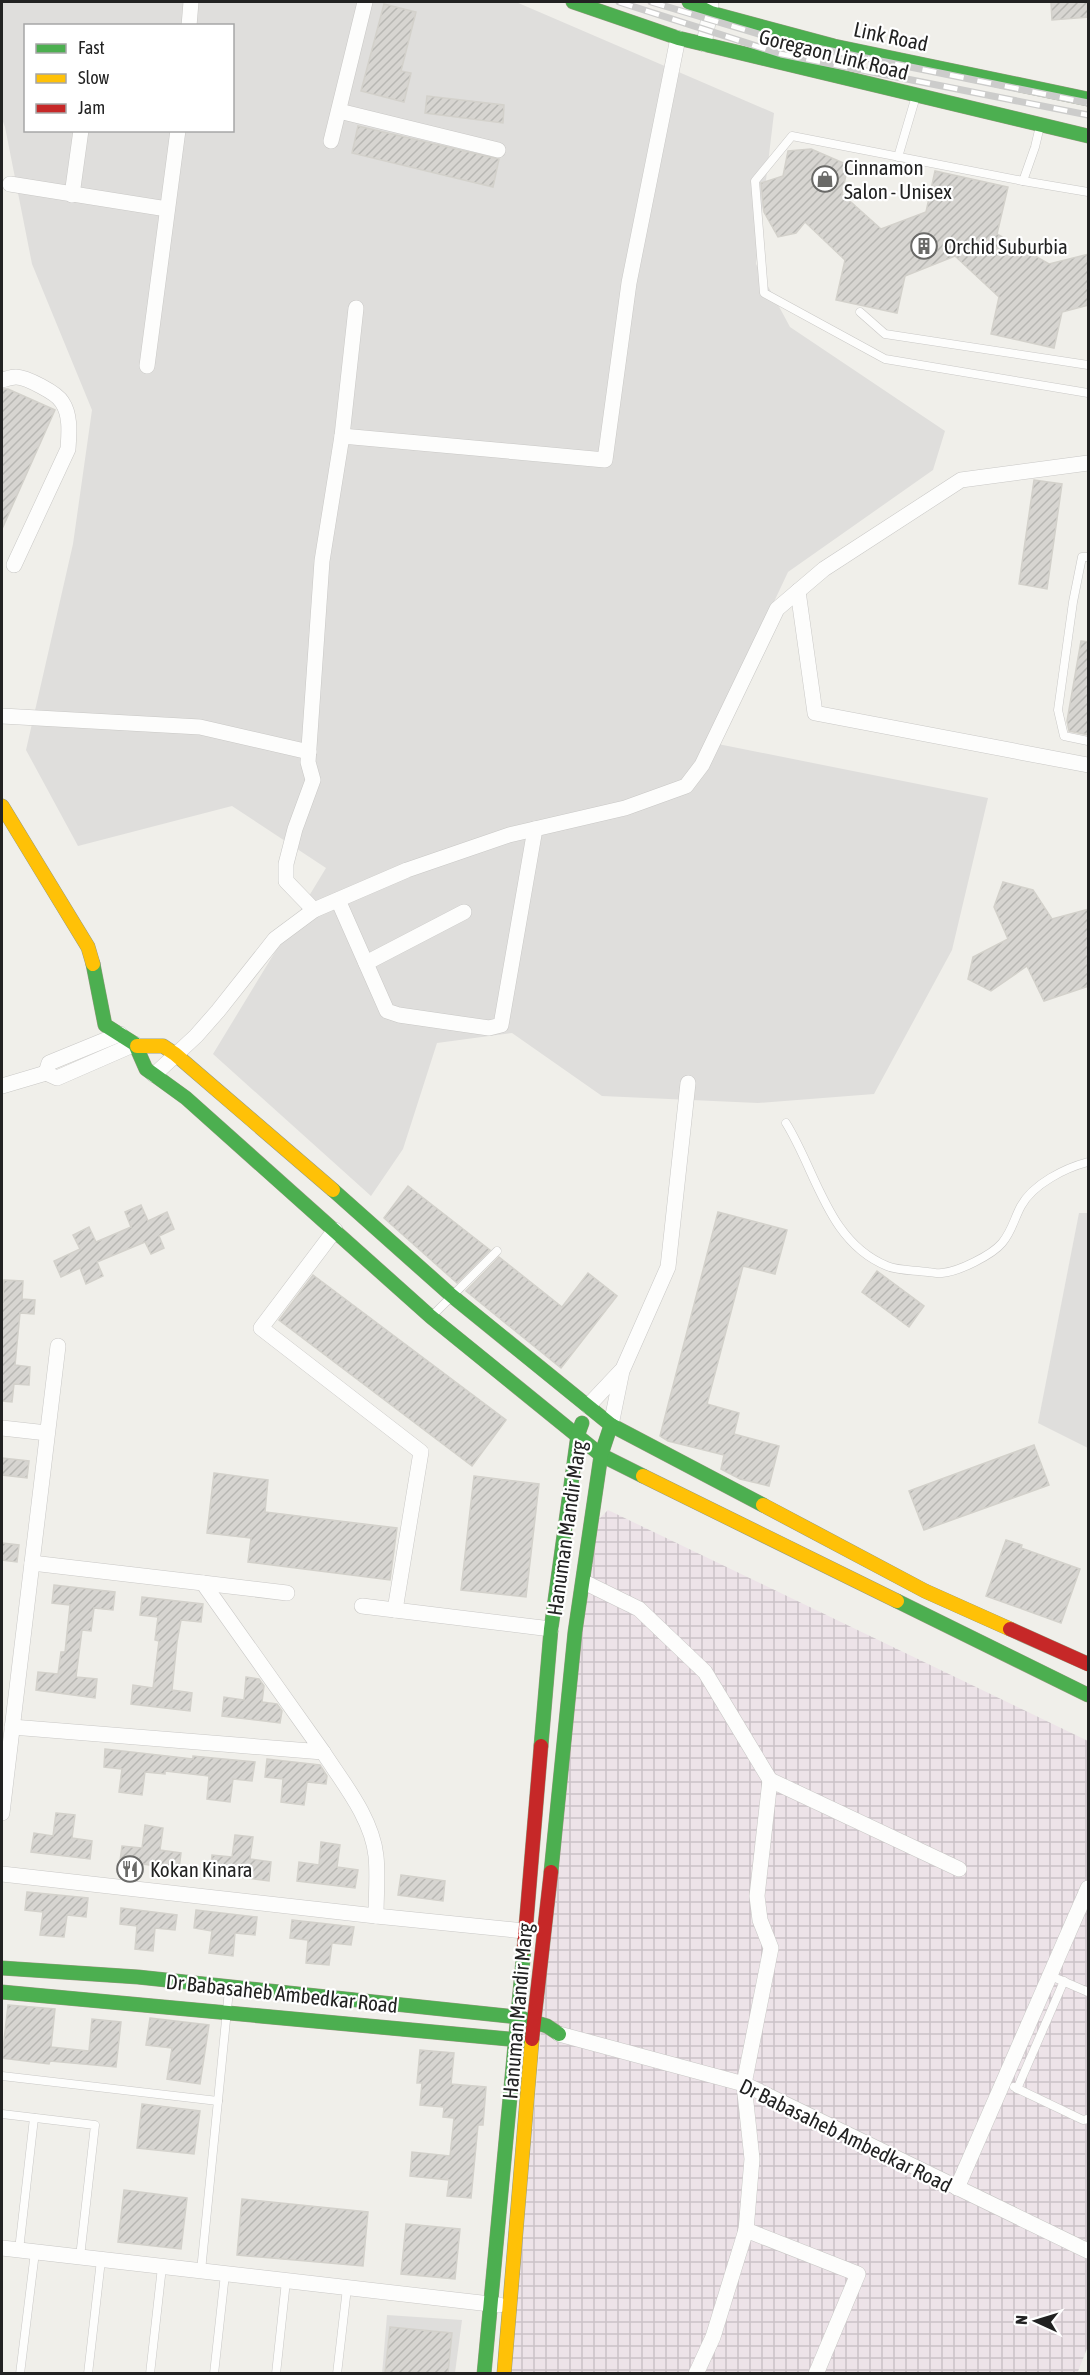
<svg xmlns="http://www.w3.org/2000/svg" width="1090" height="2375" viewBox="0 0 1090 2375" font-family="'Asap Condensed',sans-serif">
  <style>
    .residential { fill: #dfdedc; fill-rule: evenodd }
    .industrial { fill: url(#industrial-grid) }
    .building { fill: url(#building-hatch); stroke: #d3d1cb; stroke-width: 1.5 }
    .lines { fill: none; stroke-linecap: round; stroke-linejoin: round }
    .lane-casing { stroke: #c9c8c6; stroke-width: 9 }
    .street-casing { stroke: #c9c8c6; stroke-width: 16 }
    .fast-casing { stroke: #969b80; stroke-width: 15 }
    .slow-casing { stroke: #969b80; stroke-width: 15 }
    .jam-casing { stroke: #969b80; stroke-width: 15 }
    .lane { stroke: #fdfdfc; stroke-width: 8 }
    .street { stroke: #fdfdfc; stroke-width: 15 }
    .fast { stroke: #4caf50; stroke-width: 14 }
    .slow { stroke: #ffc107; stroke-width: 14 }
    .jam { stroke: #c62828; stroke-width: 14 }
    .rail-casing { stroke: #cccccb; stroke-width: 7 }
    .rail { stroke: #fff; stroke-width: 4.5; stroke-dasharray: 14; stroke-linecap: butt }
    .labels { text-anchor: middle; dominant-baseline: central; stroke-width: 4.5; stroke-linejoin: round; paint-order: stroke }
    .street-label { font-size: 21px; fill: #222; stroke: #fff }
    .poi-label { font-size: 21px; fill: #222; stroke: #fff; text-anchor: start }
  </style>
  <defs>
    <pattern id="industrial-grid" width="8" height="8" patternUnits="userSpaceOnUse" patternTransform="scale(1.5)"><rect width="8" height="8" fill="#ede3e8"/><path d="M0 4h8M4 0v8" fill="none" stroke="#cbc2c7"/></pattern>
    <pattern id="building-hatch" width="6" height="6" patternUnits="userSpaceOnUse" patternTransform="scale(1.5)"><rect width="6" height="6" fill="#d7d5d1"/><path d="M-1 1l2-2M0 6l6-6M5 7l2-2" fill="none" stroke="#b8b7b3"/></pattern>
  </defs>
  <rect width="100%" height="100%" fill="#f0efea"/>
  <g class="residential">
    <path d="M2,2H516L774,113L756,264L790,327L945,431L933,470L788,572L708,742L988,798L952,950L874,1094L758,1103L602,1096L512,1033L437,1043L403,1149L371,1196L213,1054L326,868L232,806L78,846L26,750L73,544L92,410L32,264L5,127L2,119ZM26,26H232V130H26Z"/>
    <path d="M1079,1213H1088V1448L1038,1423Z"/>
    <path d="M387,2315L462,2320L455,2373L382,2374Z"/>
  </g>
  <path class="industrial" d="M608,1510L1088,1741V2346L1077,2374H510L586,1532Z"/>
  <g class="building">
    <path d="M1051,2H1089V17L1052,20Z"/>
    <path d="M384,4L416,12L401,71L411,73L404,102L361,91Z"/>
    <path d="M427,96L504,105L503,123L425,113Z"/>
    <path d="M358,126L499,159L493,187L352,153Z"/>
    <path d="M811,149L848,165L842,194L881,229L926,212L935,171L1008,187L997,234L1049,264L1089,254V305L1062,312L1054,348L991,334L999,297L955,256L905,276L897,313L836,300L845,260L805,222L796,233L778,237L764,212L763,203L761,183L783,176L788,151Z"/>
    <path d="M2,389H8L55,410L2,529Z"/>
    <path d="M1034,480L1062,484L1047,589L1019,584Z"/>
    <path d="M1081,641L1089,642V735L1069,731L1067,721Z"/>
    <path d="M1003,882L1033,890L1052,919L1089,909V986L1044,1001L1027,966L991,991L968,979L973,957L1008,939L994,907Z"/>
    <path d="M408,1186L490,1250L457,1283L384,1218Z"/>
    <path d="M141,1205L148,1221L167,1212L174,1229L159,1236L164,1248L151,1254L145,1242L97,1262L103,1276L86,1284L80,1268L61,1277L54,1261L80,1249L73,1235L89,1227L96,1242L131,1227L125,1212Z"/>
    <path d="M718,1212L787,1230L775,1274L743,1266L707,1404L739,1413L734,1434L779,1446L769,1486L740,1479L721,1469L724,1455L668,1441L660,1436Z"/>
    <path d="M499,1257L562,1307L588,1273L617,1296L561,1368L466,1291Z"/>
    <path d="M877,1271L924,1306L909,1327L862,1292Z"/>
    <path d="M313,1275L506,1420L472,1466L279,1320Z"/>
    <path d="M4,1280L23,1281L22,1299L35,1300L34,1314L20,1313L15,1365L30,1367L29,1385L14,1384L12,1402L2,1401V1300L3,1301Z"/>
    <path d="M1034,1445L1049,1485L924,1530L909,1491Z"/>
    <path d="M2,1458L29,1461L27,1478L2,1475Z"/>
    <path d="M214,1473L268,1480L265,1512L397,1528L390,1580L248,1562L251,1538L207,1533Z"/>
    <path d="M474,1476L539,1484L526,1597L461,1590Z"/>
    <path d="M1006,1540L1022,1545L1021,1548L1080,1569L1061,1623L986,1596Z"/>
    <path d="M2,1543L19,1545L17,1562L2,1560Z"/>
    <path d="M54,1585L115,1592L113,1610L94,1608L91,1631L82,1630L76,1677L97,1679L95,1698L36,1690L38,1672L58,1674L61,1652H65L70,1605L52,1603Z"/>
    <path d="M142,1597L203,1604L201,1622L181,1620L177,1642L172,1690L192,1693L190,1711L131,1704L133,1685L153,1688L159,1641L155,1640L158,1617L140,1615Z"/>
    <path d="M246,1677L259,1679L264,1686L262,1702L277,1704L282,1711L280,1723L222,1716L224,1697L244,1700Z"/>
    <path d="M105,1749L193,1759V1756L255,1762L252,1781L233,1779L230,1802L207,1799L209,1776L165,1771V1774L145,1772L142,1795L119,1792L122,1769L104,1767Z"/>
    <path d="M267,1759L320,1765L327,1776L326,1784L307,1782L304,1805L281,1802L283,1779L265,1777Z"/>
    <path d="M56,1813L75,1815L72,1838L92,1841L90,1859L31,1852L34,1833L53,1836Z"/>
    <path d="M145,1825L163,1828L160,1850L181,1853L179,1869L120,1861L122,1846L142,1848Z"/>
    <path d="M235,1835L253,1837L250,1859L271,1862L269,1881L210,1873L212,1855L232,1857Z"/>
    <path d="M321,1842L340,1845L337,1867L358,1870L355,1888L297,1881L299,1862L319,1865Z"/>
    <path d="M401,1875L445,1881L443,1901L398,1895Z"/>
    <path d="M27,1892L88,1898L86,1917L67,1915L64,1937L40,1935L43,1912L25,1910Z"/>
    <path d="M121,1908L177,1915L175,1930L155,1928L153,1951L135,1949L137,1926L120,1924Z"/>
    <path d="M196,1910L257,1917L255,1935L235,1933L233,1956L209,1953L212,1931L194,1928Z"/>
    <path d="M292,1920L354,1927L351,1945L332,1943L329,1965L306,1963L308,1940L290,1938Z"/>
    <path d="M8,2005L55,2009L51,2047L89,2051L92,2019L121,2022L116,2067L50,2061L49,2064L2,2058Z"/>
    <path d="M150,2018L209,2025L200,2084L167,2079L172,2048L146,2045Z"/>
    <path d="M420,2050L454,2053L451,2084L486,2087L483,2125H478L471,2198L447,2196L449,2180L410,2176L412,2152L450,2156L454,2118L443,2117L444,2107L420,2105L422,2083H417Z"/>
    <path d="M142,2104L200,2111L194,2154L137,2148Z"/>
    <path d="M124,2190L187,2198L181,2249L118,2242Z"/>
    <path d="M242,2199L368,2212L363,2266L237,2255Z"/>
    <path d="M406,2224L460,2229L455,2279L401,2274Z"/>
    <path d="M390,2327L452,2333L448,2373H385Z"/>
  </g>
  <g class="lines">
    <g class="lane-casing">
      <g id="lane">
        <path d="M1040,126L1035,147L1023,181L792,136L755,181L764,293L885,359L1088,393"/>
        <path d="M898,157L916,96"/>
        <path d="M1023,181L1088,192"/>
        <path d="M860,312L885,334L1088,365"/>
        <path d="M1088,557H1082L1073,602L1058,710L1064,736L1088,741"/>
        <path d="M786,1123C817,1173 828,1242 887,1266C899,1271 915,1270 928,1272C932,1272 937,1274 942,1273C958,1272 992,1255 1002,1243C1012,1231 1014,1219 1021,1206C1033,1184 1065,1168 1088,1162"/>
        <path d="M432,1316L497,1251"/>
        <path d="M1051,1976L1088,1992"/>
        <path d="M2,2076L218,2101"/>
        <path d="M1014,2087L1083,2120L1088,2119"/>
        <path d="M1017,2089L1064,1981"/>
        <path d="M2,2114L95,2125L80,2257"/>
        <path d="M19,2250L34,2118"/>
        <path d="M201,2271L229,1990"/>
        <path d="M20,2374L35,2252"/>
        <path d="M88,2374L101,2260"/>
        <path d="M150,2374L162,2267"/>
        <path d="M214,2374L225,2274"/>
        <path d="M276,2374L286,2281"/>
        <path d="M337,2374L347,2288"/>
      </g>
    </g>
    <g class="street-casing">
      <g id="street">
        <path d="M189,26L191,2"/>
        <path d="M704,44L711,6"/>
        <path d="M339,111L498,150"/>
        <path d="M331,141L365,2"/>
        <path d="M10,184L167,209"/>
        <path d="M72,195L81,130"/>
        <path d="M147,366L178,130"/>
        <path d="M2,380C6,379 12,377 16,377C26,377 57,393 62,402C71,415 69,434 68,449L14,565"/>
        <path d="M342,436L356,308"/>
        <path d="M798,591L815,713L1088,765"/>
        <path d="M2,716L200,727L309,752"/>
        <path d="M338,900L387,1011L399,1015L489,1028L501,1025L535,829"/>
        <path d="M314,910L286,881V864L295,829L313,780L308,762L322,561L342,436L605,460L629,283L678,38"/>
        <path d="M366,963L464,912"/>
        <path d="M46,1073L49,1063L120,1034"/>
        <path d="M154,1075L196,1036L218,1011L275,939L314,910L407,870L509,835L625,808L686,786L702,765L777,609L824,569L961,480L1088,463"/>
        <path d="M2,1086L46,1073L57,1078L135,1044"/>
        <path d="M335,1230L261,1328L421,1452L395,1610"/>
        <path d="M588,1406L621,1371"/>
        <path d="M611,1425L622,1371L668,1267L688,1083"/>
        <path d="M2,1428L47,1433"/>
        <path d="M584,1582L639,1609L705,1672L770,1780"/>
        <path d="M203,1583L287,1593"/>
        <path d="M362,1606L551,1629"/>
        <path d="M12,1727L323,1752L203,1583L32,1563"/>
        <path d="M323,1752C343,1783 372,1818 376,1856C378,1875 376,1896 376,1916L524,1931"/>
        <path d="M2,1813L58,1346"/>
        <path d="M2,1874L376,1916"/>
        <path d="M559,2034L744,2084L1088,2251"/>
        <path d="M957,2188L1088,1888"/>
        <path d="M746,2230L752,2159L744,2084L771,1948L760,1920L757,1896L770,1780L959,1869"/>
        <path d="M2,2248L499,2305"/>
        <path d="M696,2374L713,2337L746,2230L858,2274L816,2374"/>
      </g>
    </g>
    <g class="fast-casing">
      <g id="fast">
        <path d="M573,2L678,38L1088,136"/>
        <path d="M689,2L711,13L834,46L1088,99"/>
        <path d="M93,964L105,1025L135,1044L146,1069L186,1098L431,1317L601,1455L643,1476"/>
        <path d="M333,1190L452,1296L611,1425L763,1505"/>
        <path d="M897,1601L1088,1695"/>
        <path d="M541,1746L551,1629L578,1434L582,1423"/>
        <path d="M551,1872L575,1632L601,1455L611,1425"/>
        <path d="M2,1968L138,1977L517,2017L547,2026L559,2034"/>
        <path d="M2,1992L530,2041"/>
        <path d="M484,2374L524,1949"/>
      </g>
    </g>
    <g class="slow-casing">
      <g id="slow">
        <path d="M2,806L88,947L93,964"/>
        <path d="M137,1046H163L175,1054L333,1190"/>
        <path d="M643,1476L897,1601"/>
        <path d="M763,1505L925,1591L1010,1629"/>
        <path d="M504,2374L532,2039"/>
      </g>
    </g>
    <g class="jam-casing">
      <g id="jam">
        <path d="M1010,1629L1088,1664"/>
        <path d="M524,1949L541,1746"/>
        <path d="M532,2039L551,1872"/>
      </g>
    </g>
    <use href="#lane" class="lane"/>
    <use href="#street" class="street"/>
    <use href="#fast" class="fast"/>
    <use href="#slow" class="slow"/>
    <use href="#jam" class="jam"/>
    <g class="rail-casing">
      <g id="rail">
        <path d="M619,2L781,54L1088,115"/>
        <path d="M651,2L782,41L1088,103"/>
      </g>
    </g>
    <use href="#rail" class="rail"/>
  </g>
  <defs>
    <g id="shop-ring" transform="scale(1.35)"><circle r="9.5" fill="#fff" stroke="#6a6a68" stroke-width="1.5"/><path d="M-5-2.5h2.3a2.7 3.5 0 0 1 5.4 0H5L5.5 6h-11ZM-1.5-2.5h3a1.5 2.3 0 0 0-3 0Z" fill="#6a6a68"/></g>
    <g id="building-ring" transform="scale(1.35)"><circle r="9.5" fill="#fff" stroke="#6a6a68" stroke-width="1.5"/><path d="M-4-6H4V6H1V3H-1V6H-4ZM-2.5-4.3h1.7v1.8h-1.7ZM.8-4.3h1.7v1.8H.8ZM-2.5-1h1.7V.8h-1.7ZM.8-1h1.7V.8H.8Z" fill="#6a6a68"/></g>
    <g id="restaurant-ring" transform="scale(1.35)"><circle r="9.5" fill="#fff" stroke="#6a6a68" stroke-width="1.5"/><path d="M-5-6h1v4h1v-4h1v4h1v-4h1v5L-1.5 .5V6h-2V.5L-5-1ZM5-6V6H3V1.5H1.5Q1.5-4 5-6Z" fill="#6a6a68"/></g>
  </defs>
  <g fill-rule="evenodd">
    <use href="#shop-ring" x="825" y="179"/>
    <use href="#building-ring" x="924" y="246"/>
    <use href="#restaurant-ring" x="130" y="1869"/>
  </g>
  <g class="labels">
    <g class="street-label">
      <text transform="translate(891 36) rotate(12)">Link Road</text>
      <text transform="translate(834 54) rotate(14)">Goregaon Link Road</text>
      <text transform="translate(566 1528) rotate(-82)">Hanuman Mandir Marg</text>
      <text transform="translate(282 1993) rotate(6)">Dr Babasaheb Ambedkar Road</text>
      <text transform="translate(517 2011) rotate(-85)">Hanuman Mandir Marg</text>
      <text transform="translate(846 2135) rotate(26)">Dr Babasaheb Ambedkar Road</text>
    </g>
    <g class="poi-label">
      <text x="844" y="167">Cinnamon<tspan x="844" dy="24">Salon - Unisex</tspan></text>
      <text x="944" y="246">Orchid Suburbia</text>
      <text x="150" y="1869">Kokan Kinara</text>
    </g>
  </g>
  <rect width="1090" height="2375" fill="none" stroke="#222222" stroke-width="6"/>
  <rect x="24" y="24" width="210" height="108" fill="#ffffff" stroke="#a7a7a7" stroke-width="1.5"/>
  <rect x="36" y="44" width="30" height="9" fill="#4caf50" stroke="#a7a7a7" stroke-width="1.5"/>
  <text x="78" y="54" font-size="18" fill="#222222">Fast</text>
  <rect x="36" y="74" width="30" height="9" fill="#ffc107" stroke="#a7a7a7" stroke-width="1.5"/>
  <text x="78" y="84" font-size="18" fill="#222222">Slow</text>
  <rect x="36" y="104" width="30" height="9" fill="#c62828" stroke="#a7a7a7" stroke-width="1.5"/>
  <text x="78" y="114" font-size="18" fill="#222222">Jam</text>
  <g transform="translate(1036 2321) rotate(274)" stroke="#ffffff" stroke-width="4.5" paint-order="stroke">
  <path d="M0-4.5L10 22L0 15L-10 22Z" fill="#222222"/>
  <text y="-9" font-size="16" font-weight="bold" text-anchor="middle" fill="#222222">N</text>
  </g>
</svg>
